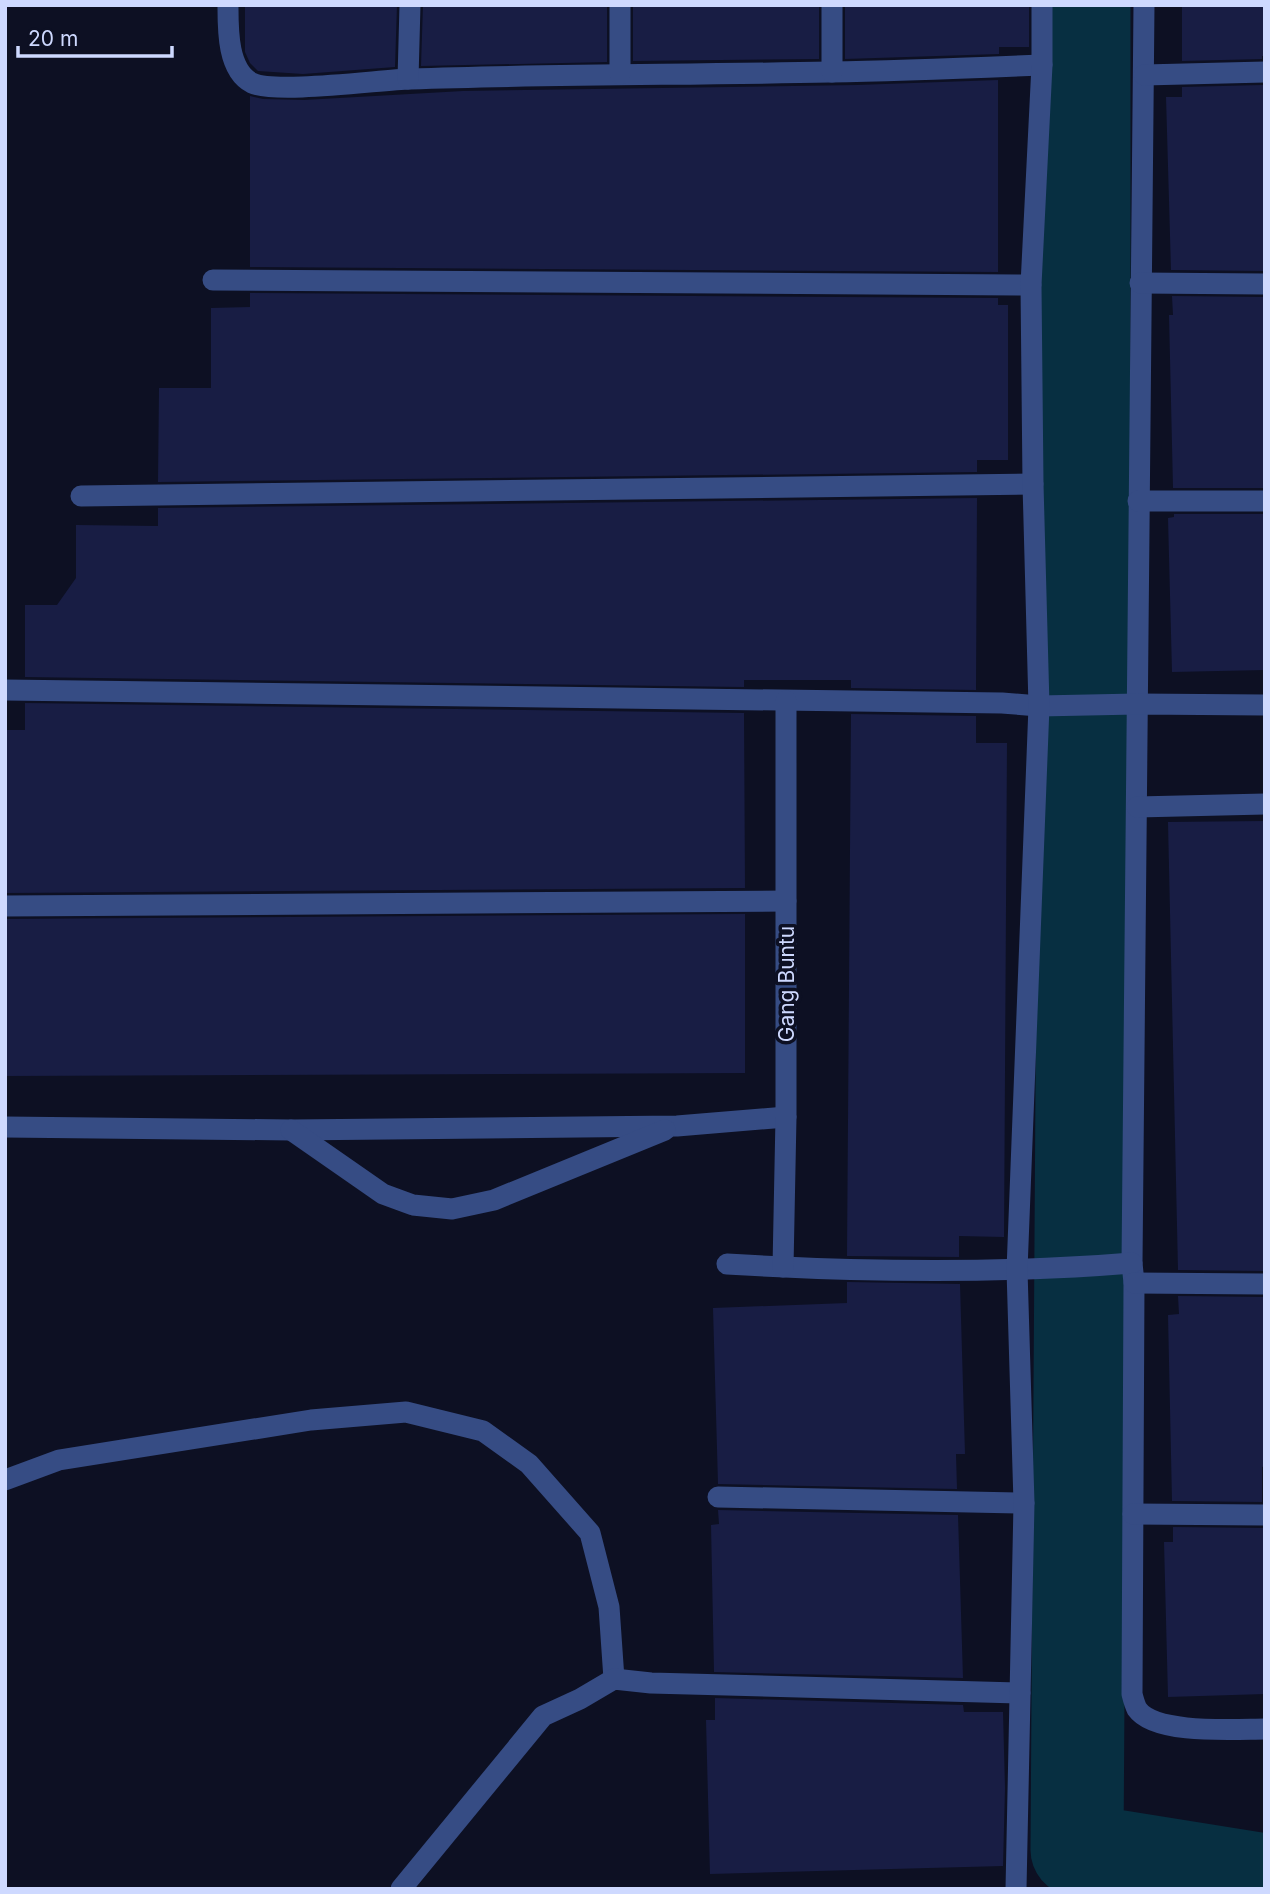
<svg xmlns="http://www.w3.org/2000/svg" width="1270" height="1894" viewBox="0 0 1270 1894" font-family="Inter,sans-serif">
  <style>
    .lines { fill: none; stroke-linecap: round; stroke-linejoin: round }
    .river { stroke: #072f41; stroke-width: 93 }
    .building { fill: #181d44 }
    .minor { stroke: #364c84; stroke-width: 21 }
    .labels { text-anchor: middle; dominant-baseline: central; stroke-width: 7; stroke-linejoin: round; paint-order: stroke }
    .street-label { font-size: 21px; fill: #ced9ff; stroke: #0d1023 }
  </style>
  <rect width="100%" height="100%" fill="#0d1023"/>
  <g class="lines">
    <path class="river" d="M1084,5V779L1077,1850L1265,1880"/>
  </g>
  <g class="building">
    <path d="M245,5H397L395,67L303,74L258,71L250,63L245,52Z"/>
    <path d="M423,5H607V62L421,66Z"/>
    <path d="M633,5H819V59L633,61Z"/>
    <path d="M845,5H1029V47H999V54L845,59Z"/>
    <path d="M1182,5H1265V56H1262V59L1182,61Z"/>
    <path d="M998,80V272L250,267V96L263,99L304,100L463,91L857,85Z"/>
    <path d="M1263,85V271L1171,270L1166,97H1182V87Z"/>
    <path d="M250,293L998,298V305H1008V460H977V472L158,482L159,388H211V308L250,307Z"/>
    <path d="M1172,296L1264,297L1263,488H1173L1169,315H1173Z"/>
    <path d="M977,498L976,690L851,688V680H744V687L25,677V605H57L76,578V525L158,526V508Z"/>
    <path d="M1174,514H1264L1265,670L1172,672L1168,518L1174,517Z"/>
    <path d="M25,703L744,713L745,888L5,893V730H25Z"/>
    <path d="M851,714L976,716V743H1007L1004,1237L959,1236V1257L847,1256Z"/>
    <path d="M1265,821V1271L1178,1270L1168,822Z"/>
    <path d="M745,914V1073L5,1076V919Z"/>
    <path d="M847,1282L960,1284L965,1454H956L957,1489L718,1484L713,1308L847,1303Z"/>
    <path d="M1178,1296L1265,1297V1466L1262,1467V1502L1172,1501L1168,1315L1179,1314Z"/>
    <path d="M718,1510L958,1515L963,1678L714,1672L711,1525L719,1524Z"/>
    <path d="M1173,1527L1263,1528L1265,1694L1168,1697L1164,1542H1173Z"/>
    <path d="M715,1698L963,1705L964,1712H1003L1005,1788L1003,1866L710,1874L706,1720H715Z"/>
  </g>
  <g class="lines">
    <g class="minor">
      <path d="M228,5C228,28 227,70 252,83C275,94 379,80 410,79C550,74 690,75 830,72C900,71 971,68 1042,65"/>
      <path d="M620,5V74"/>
      <path d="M1144,5L1132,1263L1134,1283L1132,1694C1133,1698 1135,1705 1137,1709C1155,1735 1236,1729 1265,1729"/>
      <path d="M832,72V5"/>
      <path d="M1144,75L1265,72"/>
      <path d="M408,79L410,5"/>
      <path d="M213,280L1031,285"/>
      <path d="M1140,283L1265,284"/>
      <path d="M81,496L1033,484"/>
      <path d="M1138,501H1265"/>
      <path d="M5,690L1002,703L1039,706L1137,704L1265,705"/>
      <path d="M1137,807L1265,804"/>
      <path d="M5,906L786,901"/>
      <path d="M5,1127L291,1130L677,1126L786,1117"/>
      <path d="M291,1130L383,1194L413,1205L452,1209L494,1200L665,1130"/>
      <path d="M727,1264C860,1272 999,1274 1132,1263"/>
      <path d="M783,1267L786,1117V701"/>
      <path d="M1134,1283L1265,1284"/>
      <path d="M5,1480L59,1460L311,1420L406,1412L483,1431L529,1464L590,1533L609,1607L614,1679"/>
      <path d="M718,1497L1024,1503"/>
      <path d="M1133,1514L1265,1515"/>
      <path d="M401,1889L543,1716L580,1699L614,1679L651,1683L1020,1693"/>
      <path d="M1016,1889L1024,1503L1017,1270L1039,706L1033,484L1031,285L1042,65V5"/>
    </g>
  </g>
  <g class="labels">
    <g class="street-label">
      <text transform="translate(786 984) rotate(-90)">Gang Buntu</text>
    </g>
  </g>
  <rect width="1270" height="1894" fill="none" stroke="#ced9ff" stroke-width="14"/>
  <path d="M18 46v10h154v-10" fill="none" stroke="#ced9ff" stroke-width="3.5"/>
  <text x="28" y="46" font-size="21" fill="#ced9ff" stroke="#0d1023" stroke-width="5" paint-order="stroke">20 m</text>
</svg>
